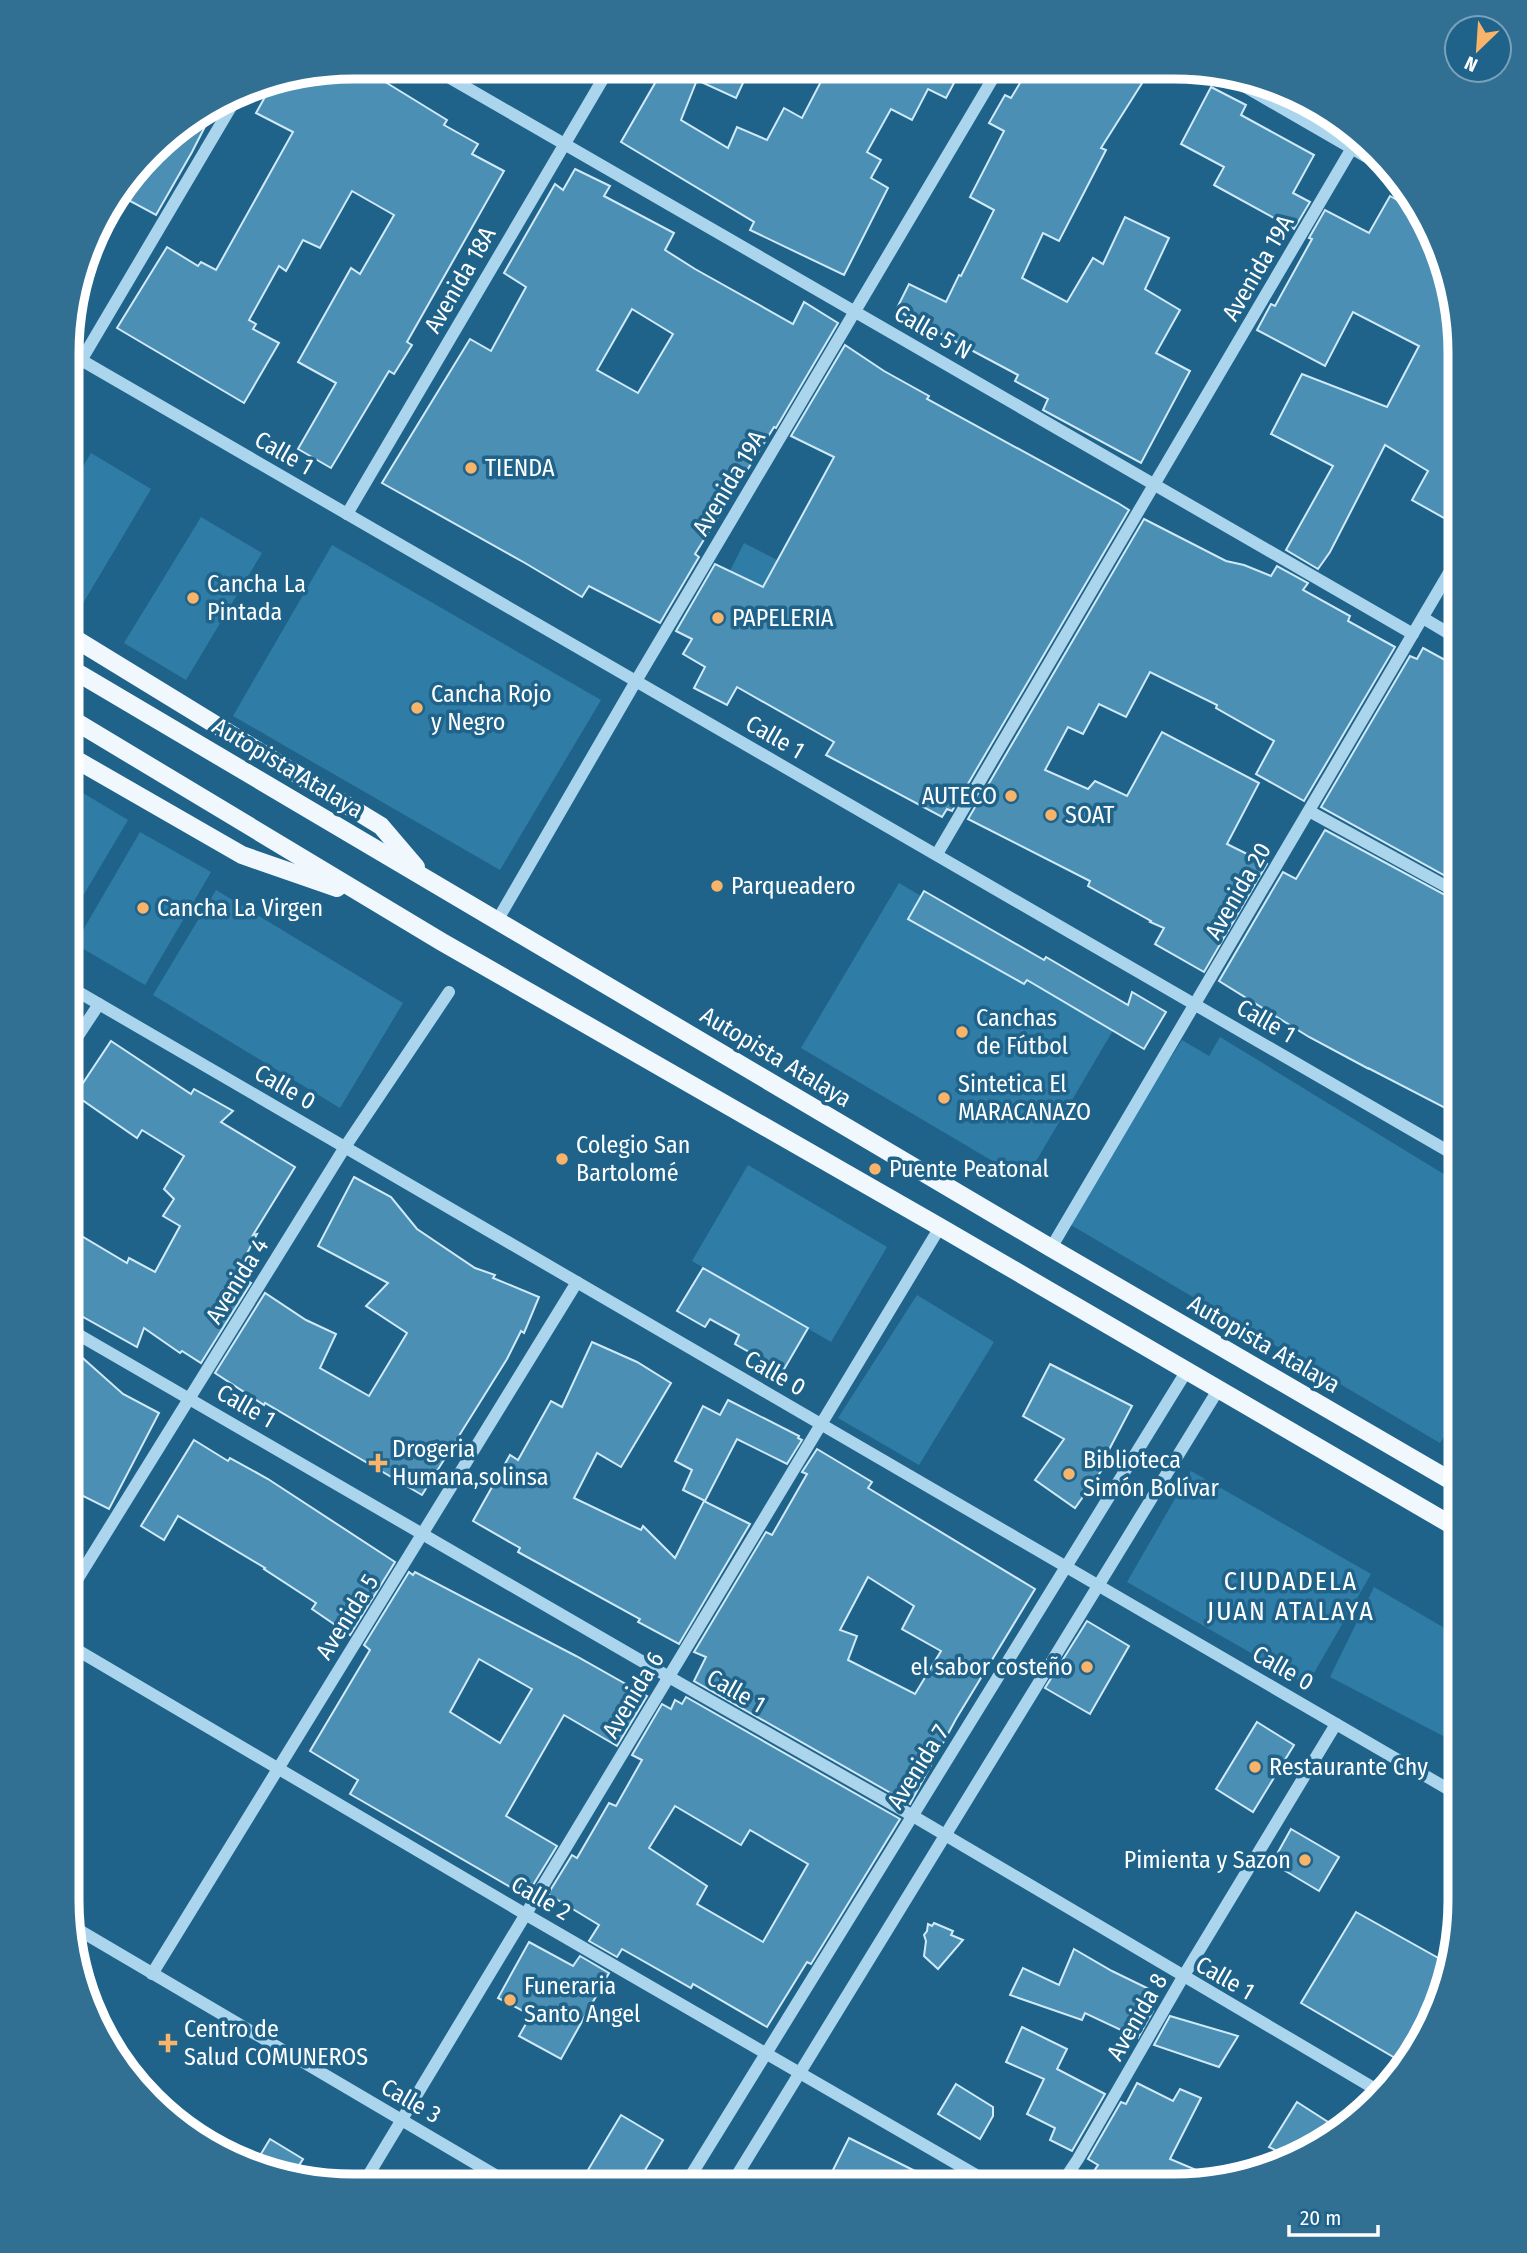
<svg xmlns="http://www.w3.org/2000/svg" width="1527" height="2253" viewBox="0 0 1527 2253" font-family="'Fira Sans Condensed',sans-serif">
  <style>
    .green { fill: #2f7da6 }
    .building { fill: #4b8fb4; stroke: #d0eaf8; stroke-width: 2; fill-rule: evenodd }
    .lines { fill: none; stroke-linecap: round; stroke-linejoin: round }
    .minor { stroke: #abd5ec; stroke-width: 12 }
    .major { stroke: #f0f8fe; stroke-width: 18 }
    .poi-dot { fill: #fab46a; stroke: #1f638a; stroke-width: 2.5 }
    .labels { text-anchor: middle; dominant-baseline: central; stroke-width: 7; stroke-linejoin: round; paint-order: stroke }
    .street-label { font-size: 24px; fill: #fff; stroke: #1f638a }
    .poi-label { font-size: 24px; fill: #fff; stroke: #1f638a; text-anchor: start }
    .neighbourhood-label { font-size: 26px; letter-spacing: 2px; fill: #fff; stroke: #1f638a }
    .rim { fill: none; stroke: #fff; stroke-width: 9 }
  </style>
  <rect width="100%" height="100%" fill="#1f638a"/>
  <g class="green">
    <path d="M91,453L151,489L76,615L69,610V490Z"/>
    <path d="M201,517L262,553L186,680L124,643Z"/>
    <path d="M744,543L833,589L818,616L730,571Z"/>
    <path d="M332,545L601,700L500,870L233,716Z"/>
    <path d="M68,784L128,820L68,921Z"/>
    <path d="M140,832L211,872L145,985L75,944Z"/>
    <path d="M899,883L1122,1015L1025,1180L801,1048Z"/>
    <path d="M216,890L403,1003L340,1108L153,995Z"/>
    <path d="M1220,1037L1460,1184V1409L1440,1443L1066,1222L1182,1040L1209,1056Z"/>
    <path d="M748,1165L887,1247L831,1342L692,1261Z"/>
    <path d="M917,1295L994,1342L919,1465L838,1418Z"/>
    <path d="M1191,1471L1371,1574L1307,1685L1127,1582Z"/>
    <path d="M1374,1587L1460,1637V1713L1447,1738L1330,1677Z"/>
  </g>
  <g class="building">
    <path d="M353,66L359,67L369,72L447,120L444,125L478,144L472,154L504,171L407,342L412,345L394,374L389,371L331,468L298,449L336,383L298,362L351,268L360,274L394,215L352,191L320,248L303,240L286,271L279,266L249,320L256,324L253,329L279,343L244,403L117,328L167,247L198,266L201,262L216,270L293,132L256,113L275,79Z"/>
    <path d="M627,67L750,68L736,98L697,80L681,120L728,148L737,127L767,140L784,108L802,118L828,68H962L946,98L928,89L912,120L891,109L867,152L881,160L871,178L888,188L844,275L750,230L754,222L621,142L655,83Z"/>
    <path d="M1029,68L1151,69L1101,148L1106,150L1059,241L1043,233L1022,278L1067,302L1093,258L1103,264L1125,217L1169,238L1145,289L1180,310L1156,353L1190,371L1141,463L1043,410L1048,399L1015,381L1018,375L896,310L909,284L946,302L959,275L961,276L994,210L970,197L1004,131L989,123L1005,95L1011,98Z"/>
    <path d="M1211,87L1246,105L1241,115L1314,155L1293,193L1310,202L1294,229L1214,185L1224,167L1181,144Z"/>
    <path d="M214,109L192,152L156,215L117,194L164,137Z"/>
    <path d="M575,169L610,186L604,196L674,233L665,250L695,269L793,324L804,302L838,323L776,428L774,427L695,554L699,557L660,623L589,586L582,597L525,563L382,483L470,339L491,351L526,287L504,273L555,184L563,190ZM632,309L673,334L638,393L597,370Z"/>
    <path d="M1390,196L1422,214L1439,243L1460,353V527L1412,500L1428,471L1385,445L1330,552L1318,569L1286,550L1333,466L1271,434L1302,374L1387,407L1419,346L1353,312L1325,366L1257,330L1271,304L1275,306L1312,239L1309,238L1325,210L1369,233Z"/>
    <path d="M845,345L884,371L929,396L927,399L1118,503L1129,510L952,811L947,809L942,817L826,755L834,742L737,687L727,705L694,688L705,667L683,654L692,639L676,631L715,564L763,587L834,457L791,436Z"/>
    <path d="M1144,519L1226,561L1244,565L1271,576L1277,566L1308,583L1303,590L1350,616L1348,621L1395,647L1304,801L1256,774L1274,741L1216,708L1217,705L1150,672L1126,717L1099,704L1083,734L1068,727L1045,770L1088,789L1095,781L1127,796L1162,732L1259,783L1227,844L1267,864L1204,972L1155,944L1164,928L1150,922L1151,921L1088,886L1090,881L968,819Z"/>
    <path d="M1423,648L1460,668V884L1321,807L1410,656L1417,659Z"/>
    <path d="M1325,830L1460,903V1109L1452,1104L1449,1110L1368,1068L1369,1069L1309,1037L1219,981L1283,872L1296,879Z"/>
    <path d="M924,891L1044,960L1046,957L1128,1005L1132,992L1166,1012L1144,1049L1027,980L1024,984L908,919Z"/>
    <path d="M111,1041L191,1094L194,1089L233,1111L221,1122L295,1167L253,1235L257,1234L239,1269L250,1276L247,1281L251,1283L201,1363L182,1351L180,1353L144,1328L137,1347L67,1308L68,1228L127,1263L129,1258L155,1272L180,1226L163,1216L174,1199L164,1189L184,1156L142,1130L137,1138L75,1095Z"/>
    <path d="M354,1177L391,1197L417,1229L475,1268L495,1275L493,1278L539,1297L524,1333L521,1331L507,1359L422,1495L265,1403L264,1405L215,1373L265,1293L306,1320L336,1334L320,1368L369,1396L407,1333L366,1306L388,1283L318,1246Z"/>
    <path d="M703,1268L808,1328L783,1371L735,1344L739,1335L710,1319L705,1327L677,1311Z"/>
    <path d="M592,1342L637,1362L671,1383L621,1467L597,1453L574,1498L641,1530L643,1526L675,1558L704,1501L750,1524L679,1644L638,1622L640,1619L518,1552L520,1548L473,1521L510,1455L518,1460L551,1401L562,1407Z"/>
    <path d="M67,1344L123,1394L159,1413L109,1509L67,1488Z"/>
    <path d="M1050,1364L1132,1406L1101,1465L1104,1467L1075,1508L1035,1480L1064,1439L1023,1416Z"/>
    <path d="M728,1400L799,1436L798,1438L802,1440L787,1464L737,1439L705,1501L683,1490L692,1470L675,1461L703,1406L720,1415Z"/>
    <path d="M194,1440L228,1461L230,1458L268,1479L395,1562L350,1635L312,1609L316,1603L264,1569L265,1568L178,1516L164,1540L141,1526Z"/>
    <path d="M817,1449L872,1482L868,1488L1035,1589L956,1719L910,1804L694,1681L706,1657L694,1652L766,1532L772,1535L807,1474L802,1472ZM868,1577L914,1606L902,1629L941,1651L915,1694L848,1660L857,1636L840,1630Z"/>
    <path d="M409,1572L413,1575L415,1572L576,1656L647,1696L617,1746L564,1715L506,1816L557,1846L533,1885L524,1879L517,1891L350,1794L358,1780L310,1751L370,1650L364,1645ZM479,1659L532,1689L500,1743L450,1712Z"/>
    <path d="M1087,1621L1129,1646L1090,1714L1045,1688Z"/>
    <path d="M686,1697L900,1819L811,1964L807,1962L767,2027L693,1984L691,1988L622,1949L617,1957L589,1941L599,1925L548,1894L572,1855L577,1858L609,1803L616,1806L642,1760L632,1755L662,1704L671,1709L675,1700L682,1704ZM675,1806L741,1845L750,1830L808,1864L763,1942L697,1904L707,1886L649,1848Z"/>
    <path d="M1257,1722L1294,1745L1253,1812L1216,1789Z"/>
    <path d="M1291,1829L1339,1857L1319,1891L1272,1863Z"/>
    <path d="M1356,1912L1449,1964L1439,2009L1407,2065L1301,2003Z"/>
    <path d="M934,1923L953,1931L951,1935L963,1940L938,1969L924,1956L926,1941L924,1935L927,1931L928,1924L932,1926Z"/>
    <path d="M529,1942L573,1966L580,1956L609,1973L561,2059L519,2036L531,2015L498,1998Z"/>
    <path d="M1074,1949L1112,1971L1149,1989L1141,2007L1153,2011L1138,2038L1085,2013L1082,2020L1010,1995L1023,1968L1059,1985Z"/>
    <path d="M1170,2016L1238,2036L1219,2067L1154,2045Z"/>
    <path d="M1022,2027L1067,2049L1057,2069L1105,2094L1072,2151L1050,2140L1055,2128L1027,2114L1044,2079L1006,2062Z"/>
    <path d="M1137,2083L1173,2101L1180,2089L1201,2098L1170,2159L1215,2178L1175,2186H1084L1098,2165L1088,2159L1121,2102L1126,2104Z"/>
    <path d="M956,2084L993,2107V2116L980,2139L938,2114Z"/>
    <path d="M1297,2102L1342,2131L1284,2165L1263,2169L1275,2150L1269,2147Z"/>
    <path d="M621,2115L663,2140L636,2185H579Z"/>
    <path d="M849,2138L945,2186H825Z"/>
    <path d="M270,2139L303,2159L291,2178L253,2167Z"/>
  </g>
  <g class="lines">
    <g class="minor">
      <path d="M431,67L1413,634"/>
      <path d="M1218,71L1398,175"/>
      <path d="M69,353L1460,1158"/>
      <path d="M69,381L238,95"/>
      <path d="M347,514L610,67"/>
      <path d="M1423,618L1460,640"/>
      <path d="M1309,811L1460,894"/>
      <path d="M937,854L1359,136"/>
      <path d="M497,921L636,681L999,68"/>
      <path d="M68,986L1460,1796"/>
      <path d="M68,1051L99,1004"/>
      <path d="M1051,1248L1460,554"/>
      <path d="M67,1328L669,1677L913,1816L1382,2093"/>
      <path d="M67,1596L345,1147L449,992"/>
      <path d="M67,1644L525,1914L995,2186"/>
      <path d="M72,1926L512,2185"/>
      <path d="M152,1974L577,1282"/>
      <path d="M363,2184L940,1227"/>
      <path d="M685,2185L1186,1372"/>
      <path d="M731,2185L1218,1390"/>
      <path d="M1060,2186L1078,2159L1183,1977L1336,1724"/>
    </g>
    <g class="major">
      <path d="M69,635L381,826L416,867"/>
      <path d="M68,667L1051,1248L1460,1486"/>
      <path d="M68,717L442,942L940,1227L1460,1530"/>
      <path d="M68,755L242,855L337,888"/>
    </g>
  </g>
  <g class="poi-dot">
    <circle cx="471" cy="468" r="7"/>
    <circle cx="193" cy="598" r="7"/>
    <circle cx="718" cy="618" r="7"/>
    <circle cx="417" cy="708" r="7"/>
    <circle cx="1011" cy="796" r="7"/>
    <circle cx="1051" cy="815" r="7"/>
    <circle cx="717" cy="886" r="7"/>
    <circle cx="143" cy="908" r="7"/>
    <circle cx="962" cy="1032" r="7"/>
    <circle cx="944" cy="1098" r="7"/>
    <circle cx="562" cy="1159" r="7"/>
    <circle cx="875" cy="1169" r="7"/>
    <path d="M374.5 1452.5h7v7h7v7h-7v7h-7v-7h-7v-7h7z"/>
    <circle cx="1069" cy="1474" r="7"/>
    <circle cx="1087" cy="1667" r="7"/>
    <circle cx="1255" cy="1767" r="7"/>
    <circle cx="1305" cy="1860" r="7"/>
    <circle cx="510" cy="2000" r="7"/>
    <path d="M164.5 2032.5h7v7h7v7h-7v7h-7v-7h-7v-7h7z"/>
  </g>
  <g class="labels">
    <g class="street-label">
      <text transform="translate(1258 268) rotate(-60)">Avenida 19A</text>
      <text transform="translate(460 280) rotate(-60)">Avenida 18A</text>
      <text transform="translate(933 332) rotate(30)">Calle 5 N</text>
      <text transform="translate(284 453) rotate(30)">Calle 1</text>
      <text transform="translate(729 483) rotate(-59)">Avenida 19A</text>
      <text transform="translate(775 737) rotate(30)">Calle 1</text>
      <text transform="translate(288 768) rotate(31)">Autopista Atalaya</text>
      <text transform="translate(1238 891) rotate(-60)">Avenida 20</text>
      <text transform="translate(1266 1021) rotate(30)">Calle 1</text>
      <text transform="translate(776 1057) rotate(31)">Autopista Atalaya</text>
      <text transform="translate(285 1087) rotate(30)">Calle 0</text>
      <text transform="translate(237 1281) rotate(-58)">Avenida 4</text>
      <text transform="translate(1264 1344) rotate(30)">Autopista Atalaya</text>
      <text transform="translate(775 1373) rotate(30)">Calle 0</text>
      <text transform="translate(246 1406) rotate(30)">Calle 1</text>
      <text transform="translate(347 1617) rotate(-58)">Avenida 5</text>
      <text transform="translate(1283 1668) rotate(30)">Calle 0</text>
      <text transform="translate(736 1691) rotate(30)">Calle 1</text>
      <text transform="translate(633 1695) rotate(-59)">Avenida 6</text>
      <text transform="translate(918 1767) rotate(-58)">Avenida 7</text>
      <text transform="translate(541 1898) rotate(30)">Calle 2</text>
      <text transform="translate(1225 1978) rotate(30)">Calle 1</text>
      <text transform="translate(1137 2017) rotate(-60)">Avenida 8</text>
      <text transform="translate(411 2101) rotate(30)">Calle 3</text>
    </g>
    <g class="poi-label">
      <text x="485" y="468">TIENDA</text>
      <text x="207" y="584">Cancha La<tspan x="207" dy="28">Pintada</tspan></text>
      <text x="732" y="618">PAPELERIA</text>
      <text x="431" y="694">Cancha Rojo<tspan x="431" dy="28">y Negro</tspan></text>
      <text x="997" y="796" text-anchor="end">AUTECO</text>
      <text x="1065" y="815">SOAT</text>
      <text x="731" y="886">Parqueadero</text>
      <text x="157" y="908">Cancha La Virgen</text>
      <text x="976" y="1018">Canchas<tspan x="976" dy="28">de Fútbol</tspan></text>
      <text x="958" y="1084">Sintetica El<tspan x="958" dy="28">MARACANAZO</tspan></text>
      <text x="576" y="1145">Colegio San<tspan x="576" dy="28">Bartolomé</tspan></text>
      <text x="889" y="1169">Puente Peatonal</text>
      <text x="392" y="1449">Drogeria<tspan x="392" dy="28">Humana,solinsa</tspan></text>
      <text x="1083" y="1460">Biblioteca<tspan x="1083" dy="28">Simón Bolívar</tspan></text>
      <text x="1073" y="1667" text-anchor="end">el sabor costeño</text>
      <text x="1269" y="1767">Restaurante Chy</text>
      <text x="1291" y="1860" text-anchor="end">Pimienta y Sazon</text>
      <text x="524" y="1986">Funeraria<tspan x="524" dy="28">Santo Angel</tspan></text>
      <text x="184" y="2029">Centro de<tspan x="184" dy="28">Salud COMUNEROS</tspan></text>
    </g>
    <g class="neighbourhood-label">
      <text x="1291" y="1581">CIUDADELA<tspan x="1291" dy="30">JUAN ATALAYA</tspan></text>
    </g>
  </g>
  <path d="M0 0H1527V2253H0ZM353 79H1174A274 274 0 0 1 1448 353V1900A274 274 0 0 1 1174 2174H353A274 274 0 0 1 79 1900V353A274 274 0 0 1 353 79Z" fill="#316f93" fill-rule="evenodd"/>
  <path class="rim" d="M353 79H1174A274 274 0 0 1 1448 353V1900A274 274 0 0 1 1174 2174H353A274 274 0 0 1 79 1900V353A274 274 0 0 1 353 79Z"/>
  <g transform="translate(1478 49) rotate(205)"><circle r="33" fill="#1f638a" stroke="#79a1b9" stroke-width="2"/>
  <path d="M0-5L12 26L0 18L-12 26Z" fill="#fab46a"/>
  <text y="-10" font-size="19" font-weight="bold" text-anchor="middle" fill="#ffffff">N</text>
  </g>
  <path d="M1289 2225v10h89v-10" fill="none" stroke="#ffffff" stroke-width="3.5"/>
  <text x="1300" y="2225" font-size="21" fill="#ffffff" stroke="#1f638a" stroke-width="5" paint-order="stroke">20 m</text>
</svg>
